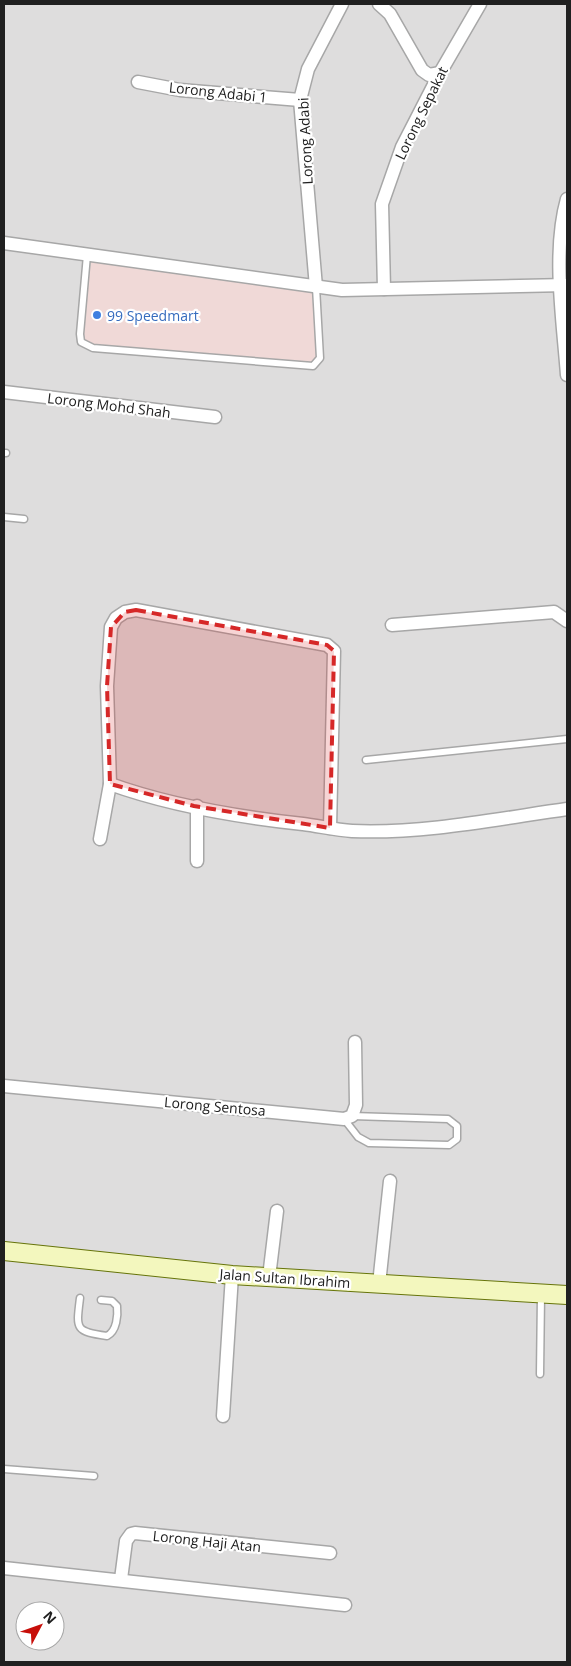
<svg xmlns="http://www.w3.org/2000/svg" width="571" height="1666" viewBox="0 0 571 1666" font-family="'Open Sans',sans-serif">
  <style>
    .residential { fill: #dedddd; fill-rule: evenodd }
    .commercial { fill: #f0d9d7 }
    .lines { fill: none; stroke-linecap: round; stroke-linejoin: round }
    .lane-casing { stroke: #a7a7a7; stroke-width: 9 }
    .street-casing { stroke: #a7a7a7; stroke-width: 15 }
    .secondary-casing { stroke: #66740a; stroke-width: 20 }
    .lane { stroke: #fff; stroke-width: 6 }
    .street { stroke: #fff; stroke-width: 12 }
    .secondary { stroke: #f3f7be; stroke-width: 18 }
    .marked { fill: #d62828; fill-opacity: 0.2; stroke: #d62828; stroke-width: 4; stroke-dasharray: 10 6; stroke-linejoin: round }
    .shop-dot { fill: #3f7fe0; stroke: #fff; stroke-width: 2 }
    .labels { text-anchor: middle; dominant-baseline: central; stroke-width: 4.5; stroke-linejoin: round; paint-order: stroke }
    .street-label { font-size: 14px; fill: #202020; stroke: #fff }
    .shop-label { font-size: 14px; fill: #366cbe; stroke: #fff; text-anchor: start }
  </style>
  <rect width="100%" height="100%" fill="#f0ede7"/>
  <path class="residential" d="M4,4H567V1662H4ZM25,1611H55V1641H25Z"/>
  <path class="commercial" d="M91,260L312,292L316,357L312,362L93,345L85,341L83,333Z"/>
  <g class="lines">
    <g class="lane-casing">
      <g id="lane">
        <path d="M87,255L80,334L81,342L93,348L313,366L320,358L316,287"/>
        <path d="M4,453H6"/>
        <path d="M4,517L24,519"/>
        <path d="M366,760L567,739"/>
        <path d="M344,1119L358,1137L369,1143L449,1145L457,1139V1126L448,1119L352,1116"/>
        <path d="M80,1298C76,1330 75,1331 107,1336C117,1331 118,1315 117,1306L112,1301L101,1300"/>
        <path d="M540,1374L541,1295"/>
        <path d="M4,1469L94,1476"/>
      </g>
    </g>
    <g class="street-casing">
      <g id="street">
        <path d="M379,4L390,14L422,70L429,75L440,73"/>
        <path d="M138,82L180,90L300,100"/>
        <path d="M567,199C552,252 563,320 567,375"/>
        <path d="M4,243L342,290L567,285"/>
        <path d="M316,287L300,100L308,69L342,4"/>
        <path d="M384,289L382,204L402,147L440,73L480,4"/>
        <path d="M4,392L215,417"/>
        <path d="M392,625L554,612L567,621"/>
        <path d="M110,784C171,806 238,817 303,824C319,826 336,830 352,831C423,834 497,819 567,809"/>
        <path d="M100,839L110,784L107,686L111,627L116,618L125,612L136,610L327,645L334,651L330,828"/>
        <path d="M197,861V806"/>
        <path d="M4,1086L344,1119L352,1116L356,1105L355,1042"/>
        <path d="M269,1277L277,1211"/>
        <path d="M379,1284L390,1181"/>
        <path d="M223,1416L232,1275"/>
        <path d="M4,1568L345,1605"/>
        <path d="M121,1579L126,1541L131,1534L135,1533L330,1553"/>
      </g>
    </g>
    <g class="secondary-casing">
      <path id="secondary" d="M4,1251L232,1275L567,1295"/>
    </g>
    <use href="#lane" class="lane"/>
    <use href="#street" class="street"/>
    <use href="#secondary" class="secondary"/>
  </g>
  <path class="marked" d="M136,610L327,645L334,651L330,828L194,806L110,784L107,686L111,627L125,612Z"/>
  <circle class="shop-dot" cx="97" cy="315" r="5"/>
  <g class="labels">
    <g class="street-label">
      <text transform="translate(218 92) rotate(6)">Lorong Adabi 1</text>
      <text transform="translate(421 113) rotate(-64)">Lorong Sepakat</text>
      <text transform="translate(305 141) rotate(-93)">Lorong Adabi</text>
      <text transform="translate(109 405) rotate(7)">Lorong Mohd Shah</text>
      <text transform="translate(215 1106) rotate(5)">Lorong Sentosa</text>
      <text transform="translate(285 1278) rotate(4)">Jalan Sultan Ibrahim</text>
      <text transform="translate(207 1541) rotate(6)">Lorong Haji Atan</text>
    </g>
    <g class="shop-label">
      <text x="107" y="315">99 Speedmart</text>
    </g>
  </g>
  <rect width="571" height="1666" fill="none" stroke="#202020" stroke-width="10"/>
  <g transform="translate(40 1626) rotate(49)"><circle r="24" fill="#ffffff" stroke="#a6a6a6"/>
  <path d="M0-4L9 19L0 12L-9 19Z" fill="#c70e09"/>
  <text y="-8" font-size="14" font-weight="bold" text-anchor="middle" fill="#202020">N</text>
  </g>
</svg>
